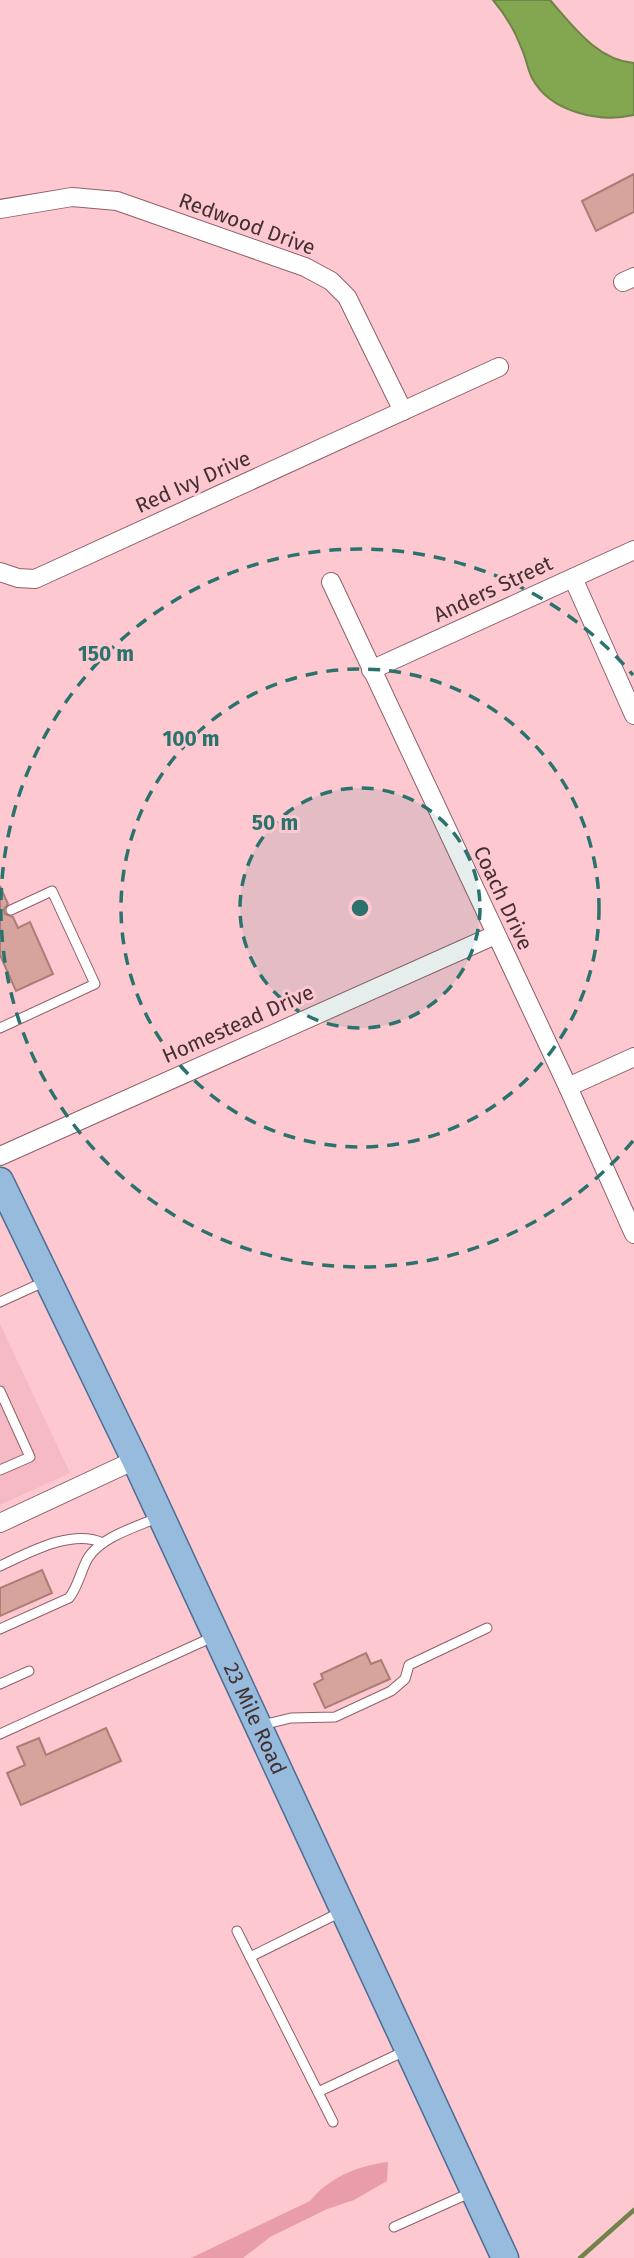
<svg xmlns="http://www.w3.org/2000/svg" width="634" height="2258" viewBox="0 0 634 2258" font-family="'Fira Sans',sans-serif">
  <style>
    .built { fill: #f6bac4 }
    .green { fill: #e99ca9 }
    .water { fill: #83a751; stroke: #708348; stroke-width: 2 }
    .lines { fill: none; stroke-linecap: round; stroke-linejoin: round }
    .stream { stroke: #708348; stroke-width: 4.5 }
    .building { fill: #d6a49d; stroke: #ac7d76; stroke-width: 2 }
    .lane-casing { stroke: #8e6068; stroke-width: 11 }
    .street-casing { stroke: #8e6068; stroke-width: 20 }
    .primary-casing { stroke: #4c6d93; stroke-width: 29 }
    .lane { stroke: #fff; stroke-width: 9 }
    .street { stroke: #fff; stroke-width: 18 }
    .primary { stroke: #96bbdd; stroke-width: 26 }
    .ring { fill: none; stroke: #2a736d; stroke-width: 3.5; stroke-dasharray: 12 9 }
    .labels { text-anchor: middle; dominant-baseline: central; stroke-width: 6; stroke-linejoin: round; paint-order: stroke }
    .street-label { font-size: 21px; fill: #442f33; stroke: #fdc8d0 }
    .centre { fill: #2a736d; stroke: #fdc8d0; stroke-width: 3.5 }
    .ring-label { font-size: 21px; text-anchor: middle; font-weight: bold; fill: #2a736d; stroke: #fdc8d0; stroke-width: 6; stroke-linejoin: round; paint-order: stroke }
  </style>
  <rect width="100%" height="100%" fill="#fdc8d0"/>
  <path class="built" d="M0,1324L70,1473L0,1505Z"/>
  <path class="green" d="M388,2162L387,2181L354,2200L327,2209L270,2237L243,2258H191L310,2201C330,2177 357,2166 388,2162Z"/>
  <path class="water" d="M493,0H550C573,26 597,60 634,63V115C599,123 550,112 532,78C527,68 526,57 521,47C515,31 504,13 493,0Z"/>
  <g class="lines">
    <path class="stream" d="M580,2258L634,2210"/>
  </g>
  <g class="building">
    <path d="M634,174V212L596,231L582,201Z"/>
    <path d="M0,886L8,904L4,909L5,914L13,917L18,928L30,922L53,974L16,991L0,955Z"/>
    <path d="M42,1570L52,1593L0,1616V1588Z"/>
    <path d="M366,1653L371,1664L381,1660L390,1679L325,1708L314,1684L323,1679L321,1674Z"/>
    <path d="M106,1728L121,1761L21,1805L7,1773L25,1765L17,1747L39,1738L46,1755Z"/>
  </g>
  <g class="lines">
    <g class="lane-casing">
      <g id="lane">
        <path d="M0,1028L95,984L52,891L11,910"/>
        <path d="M0,1302L46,1281"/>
        <path d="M0,1391L30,1457L0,1470"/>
        <path d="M0,1566C28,1553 72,1528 103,1543"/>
        <path d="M0,1629L69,1598C78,1587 81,1570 88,1558C102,1536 137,1527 159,1517"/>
        <path d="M0,1684L29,1671"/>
        <path d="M262,1725L291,1718L335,1717L391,1691L405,1679L409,1665L487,1628"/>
        <path d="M0,1734L215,1636"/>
        <path d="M237,1931L333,2122"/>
        <path d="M250,1957L343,1911"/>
        <path d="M318,2092L407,2050"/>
        <path d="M394,2227L472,2192"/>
      </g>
    </g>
    <g class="street-casing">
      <g id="street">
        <path d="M0,209L72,197L117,201L305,267L331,281L347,297L403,411"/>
        <path d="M623,282L634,277"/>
        <path d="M0,572L18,578L35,579L499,367"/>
        <path d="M573,578L634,715"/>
        <path d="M331,582L568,1087L634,1234"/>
        <path d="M371,670L634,550"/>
        <path d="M568,1087L634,1057"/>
        <path d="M0,1156L495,935"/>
        <path d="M0,1523L135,1460"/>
      </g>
    </g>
    <g class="primary-casing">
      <g id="primary">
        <path id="s1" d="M0,1181L135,1460L505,2258"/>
      </g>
    </g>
    <use href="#lane" class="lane"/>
    <use href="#street" class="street"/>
    <use href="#primary" class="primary"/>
  </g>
  <circle cx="360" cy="908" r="120" fill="#2a736d" fill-opacity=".12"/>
  <g class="ring">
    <circle cx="360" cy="908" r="120"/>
    <circle cx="360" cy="908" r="239"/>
    <path d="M633 1141A359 359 0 1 1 633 675"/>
  </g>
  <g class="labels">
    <g class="street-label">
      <text transform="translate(247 224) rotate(20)">Redwood Drive</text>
      <text transform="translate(193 482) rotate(-24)">Red Ivy Drive</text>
      <text transform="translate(493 589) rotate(-25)">Anders Street</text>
      <text transform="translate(503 898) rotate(65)">Coach Drive</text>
      <text transform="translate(238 1024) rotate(-24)">Homestead Drive</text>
      <text stroke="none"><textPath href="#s1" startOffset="595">23 Mile Road</textPath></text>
    </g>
  </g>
  <circle cx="360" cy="908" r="10" class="centre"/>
  <g class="ring-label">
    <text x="106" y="661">150 m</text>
    <text x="191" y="746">100 m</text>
    <text x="275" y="830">50 m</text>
  </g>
</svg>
